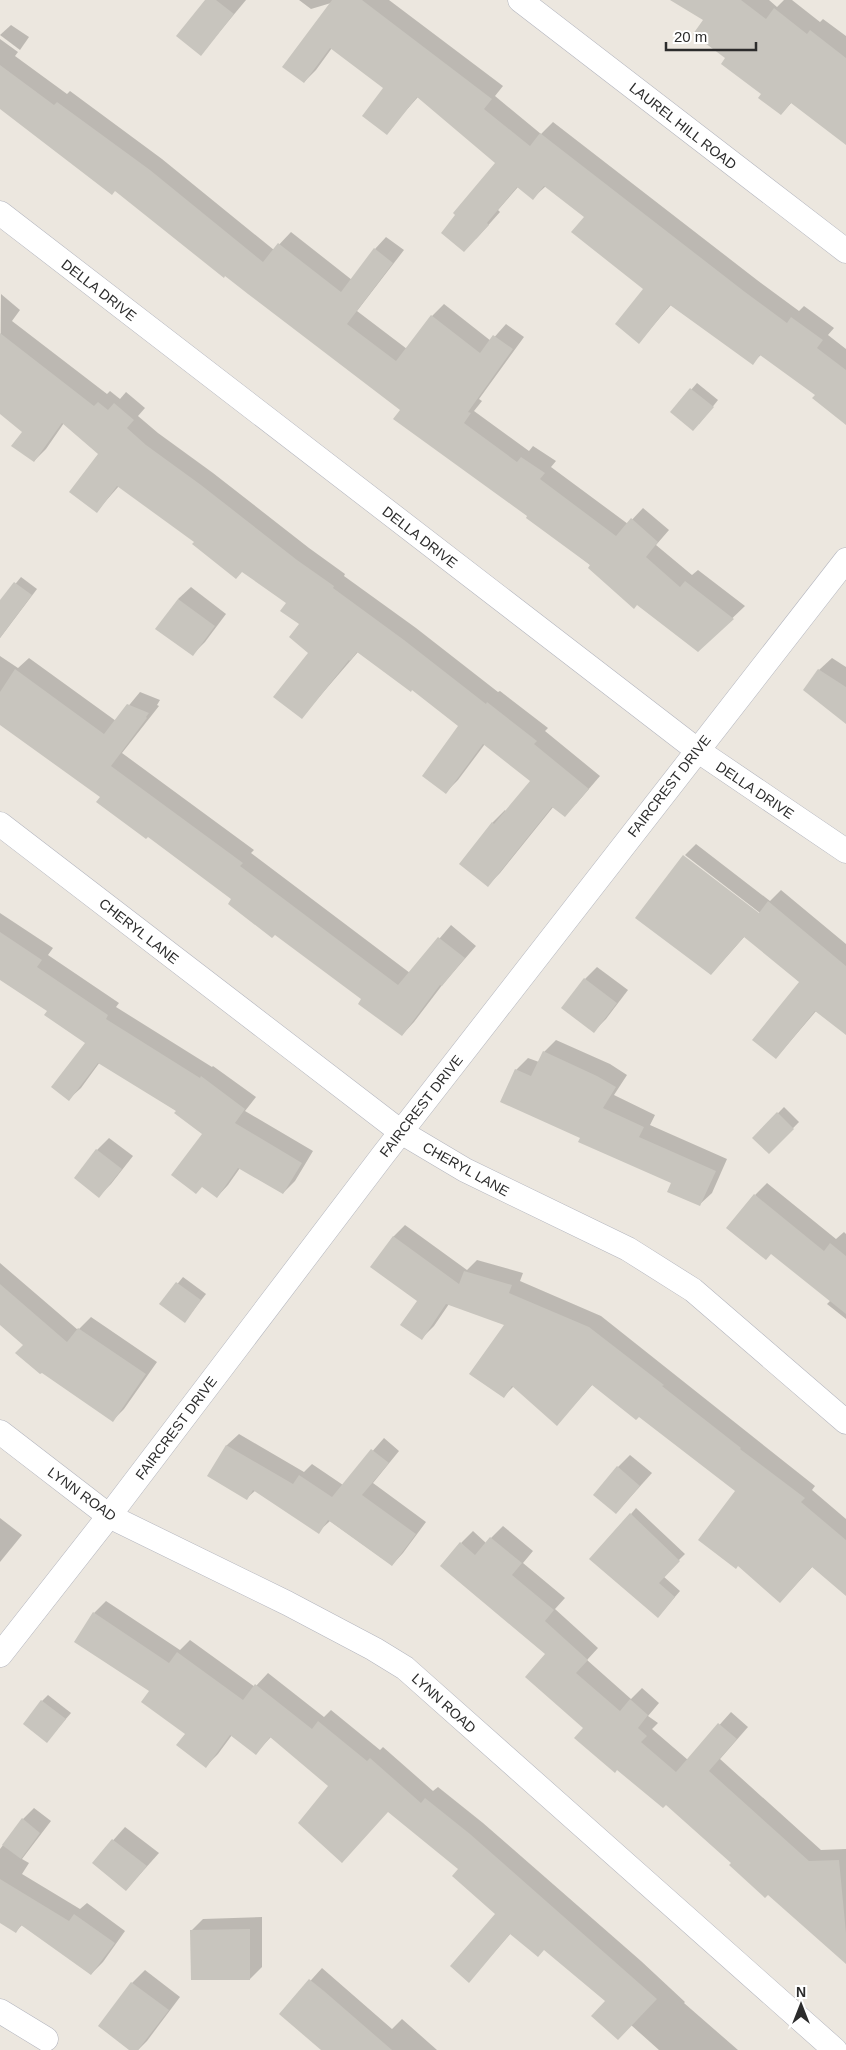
<svg xmlns="http://www.w3.org/2000/svg" width="846" height="2050" viewBox="0 0 846 2050" font-family="Arial,sans-serif">
  <style>
    .shadow { fill: #0003 }
    .building { fill: #c8c5be }
    .lines { fill: none; stroke-linecap: round; stroke-linejoin: round }
    .minor-casing { stroke: #b3b5be; stroke-width: 25 }
    .minor { stroke: #fff; stroke-width: 24 }
    .labels { text-anchor: middle; dominant-baseline: central; stroke-width: 4; stroke-linejoin: round; paint-order: stroke }
    .street-label { font-size: 14px; fill: #2c2c2c; stroke: #fff }
  </style>
  <rect width="100%" height="100%" fill="#ece7df"/>
  <g class="shadow">
    <path d="M206,0H246L201,54Z"/>
    <path d="M299,0H389L503,86L495,96L541,134L553,122L757,280L799,311L804,306L834,328L828,335L846,349V423L817,395L762,354L752,363L671,305L639,342L645,288L586,216L546,186L533,198L518,187L498,210L500,212L476,239L496,162L418,97L386,133L385,88L332,48L316,70L304,82L331,3L311,9Z"/>
    <path d="M672,0H769L777,7L784,0H792L820,22L823,19L846,36V143L792,102L781,114L727,58L705,20Z"/>
    <path d="M11,25L29,37L20,50L0,35Z"/>
    <path d="M0,39L18,52L15,56L67,94L70,91L162,159L274,250L291,232L352,280L375,249L386,237L404,250L357,311L407,349L432,316L444,304L491,341L506,324L524,337L479,399L482,401L474,411L529,451L533,446L556,461L551,467L628,524L643,508L669,530L656,545L692,575L698,570L745,606L698,651L529,516L402,410L0,102Z"/>
    <path d="M1,294L20,310L12,321L107,394L110,391L120,399L126,392L145,408L138,416L158,433L213,473L309,548L345,574L344,576L416,628L498,692L500,691L548,728L545,731L600,776L576,804L554,806L500,873L488,885L461,864L493,822L505,810L506,812L532,781L485,744L458,780L446,792L459,726L412,689L358,652L301,718L310,652L301,624L287,602L243,571L196,542L119,486L97,511L100,453L64,423L46,449L34,461L24,431L0,413Z"/>
    <path d="M697,383L718,400L699,424L672,412Z"/>
    <path d="M21,577L37,589L0,638V603Z"/>
    <path d="M191,587L226,614L205,642L193,654L178,599Z"/>
    <path d="M0,656L18,668L29,658L116,721L140,692L160,700L157,705L159,706L122,753L254,850L251,853L410,973L451,925L476,946L443,984L414,1022L402,1035L363,999L102,797L0,724Z"/>
    <path d="M832,658L846,667V723L805,690L819,670Z"/>
    <path d="M696,844L770,901L781,890L846,944V1033L817,1010L776,1058L800,982L745,936L711,974L637,917L763,918L764,916L685,855Z"/>
    <path d="M0,913L53,948L48,955L119,1003L116,1007L212,1067L213,1066L256,1097L245,1111L313,1151L295,1181L283,1193L240,1168L228,1185L217,1197L204,1134L177,1111L100,1062L81,1088L69,1099L87,1042L49,1011L0,979Z"/>
    <path d="M597,967L628,990L606,1019L594,1031L585,979Z"/>
    <path d="M556,1040L610,1064L627,1075L614,1095L655,1115L650,1125L727,1159L712,1193L699,1205L673,1183L581,1137L516,1070L528,1058L539,1062L544,1052Z"/>
    <path d="M784,1107L799,1122L769,1153L754,1138Z"/>
    <path d="M109,1138L133,1156L111,1184L99,1196L97,1150Z"/>
    <path d="M767,1183L836,1239L844,1232L846,1234V1319L827,1304L831,1300L755,1195Z"/>
    <path d="M405,1225L467,1270L477,1260L523,1273L520,1281L601,1316L815,1486L812,1490L846,1519V1591L813,1566L791,1590L737,1491L639,1415L593,1384L557,1424L514,1386L504,1396L506,1324L449,1304L434,1326L422,1338L419,1300L393,1237Z"/>
    <path d="M0,1263L78,1330L91,1317L157,1362L124,1409L113,1420L0,1323Z"/>
    <path d="M183,1277L206,1294L185,1321L161,1304Z"/>
    <path d="M239,1434L304,1472L312,1464L343,1485L384,1438L399,1451L373,1483L426,1522L403,1553L392,1565L330,1521L318,1532L256,1490L247,1498L209,1475L227,1445Z"/>
    <path d="M630,1455L652,1473L616,1513L618,1467Z"/>
    <path d="M636,1508L685,1554L663,1576L680,1591L663,1611L631,1514Z"/>
    <path d="M0,1518L22,1535L0,1562Z"/>
    <path d="M503,1526L533,1551L523,1563L565,1598L555,1609L598,1648L587,1660L631,1699L642,1688L659,1703L648,1716L658,1723L652,1729L688,1760L731,1712L748,1727L720,1759L821,1850L846,1849V1963L584,1728L547,1654L461,1543L473,1531L486,1543Z"/>
    <path d="M106,1601L180,1650L190,1640L255,1687L268,1673L324,1717L331,1710L380,1750L383,1747L433,1791L438,1787L483,1823L641,1961L685,2002L684,2003L738,2050H659L631,2025L607,2001L544,1949L511,1933L469,1981L496,1914L460,1868L388,1811L330,1786L271,1737L256,1753L232,1735L218,1754L206,1766L187,1733L150,1690L94,1613Z"/>
    <path d="M48,1695L71,1713L47,1741L42,1701Z"/>
    <path d="M34,1808L51,1821L22,1859L29,1863L22,1874L80,1909L87,1903L125,1931L103,1962L91,1974L23,1924L16,1931L0,1922V1849L23,1819Z"/>
    <path d="M125,1827L159,1853L126,1890L93,1863Z"/>
    <path d="M262,1917V1967L250,1979L191,1931L203,1919Z"/>
    <path d="M322,1968L392,2029L402,2019L437,2050H323L285,2009Z"/>
    <path d="M145,1970L180,1997L147,2041L138,2050H131L100,2026L132,1983Z"/>
  </g>
  <g class="building">
    <path d="M205,0H216L234,14L201,56L176,36Z"/>
    <path d="M332,0H362L492,99L484,109L530,146L540,133L745,292L787,323L791,317L823,340L817,348L846,370V425L812,398L815,395L760,355L753,365L670,305L639,344L615,324L643,289L571,232L584,217L544,186L533,200L517,187L487,223L489,225L464,252L441,233L455,215L453,213L495,163L417,97L387,135L362,116L383,88L330,48L304,83L282,67Z"/>
    <path d="M670,0H741L766,19L774,8L807,34L810,30L846,58V145L791,103L781,115L758,98L761,94L721,64L725,58L693,34L703,20Z"/>
    <path d="M0,65L54,105L57,102L150,170L263,262L278,243L341,292L374,248L393,263L347,324L396,361L431,315L480,353L493,335L513,349L468,412L471,413L464,423L517,462L521,457L545,473L540,479L616,536L631,518L658,542L646,557L680,587L685,581L734,619L698,652L637,605L634,609L588,568L590,565L526,518L527,516L393,419L400,410L248,294L225,276L224,278L115,191L112,195L0,109Z"/>
    <path d="M0,333L94,406L98,402L108,410L114,403L134,420L127,428L146,445L201,485L297,560L334,586L333,588L404,640L486,704L487,702L537,741L534,744L589,789L565,817L552,807L488,887L459,864L492,822L494,824L530,781L483,744L446,794L422,776L458,726L412,690L411,692L357,652L350,661L349,660L302,719L273,697L308,653L289,637L299,624L280,611L286,603L242,572L236,579L192,544L194,542L117,486L97,513L69,492L98,454L62,423L34,462L11,446L22,432L0,414Z"/>
    <path d="M690,388L714,407L693,431L670,412Z"/>
    <path d="M14,582L32,595L0,638V600Z"/>
    <path d="M178,599L215,626L193,656L155,629Z"/>
    <path d="M15,669L104,734L127,704L149,713L146,717L147,718L111,766L243,863L240,866L398,985L438,937L465,958L442,986L440,985L402,1036L358,1004L361,999L275,935L272,938L228,904L231,899L148,837L146,839L96,802L100,797L0,725V692Z"/>
    <path d="M818,669L846,687V724L803,690Z"/>
    <path d="M683,855L759,913L768,901L846,966V1035L815,1011L776,1059L752,1040L799,982L744,937L711,975L635,918Z"/>
    <path d="M0,932L42,960L37,967L108,1015L106,1019L200,1078L201,1076L245,1109L235,1123L302,1163L283,1194L238,1168L217,1198L202,1187L196,1194L171,1175L202,1134L174,1113L176,1111L98,1063L69,1101L51,1087L85,1043L44,1015L47,1011L0,980Z"/>
    <path d="M584,978L617,1003L594,1033L561,1008Z"/>
    <path d="M543,1051L597,1076L616,1087L603,1108L644,1127L639,1137L716,1171L700,1206L667,1192L671,1183L578,1142L580,1138L500,1102L515,1069L531,1076Z"/>
    <path d="M777,1112L794,1129L769,1154L752,1138Z"/>
    <path d="M96,1149L122,1169L99,1198L74,1178Z"/>
    <path d="M754,1194L824,1251L830,1243L846,1256V1314L771,1254L766,1260L726,1228Z"/>
    <path d="M393,1236L459,1284L464,1271L512,1285L509,1293L589,1327L664,1385L662,1386L741,1448L740,1449L805,1498L801,1502L846,1540V1596L812,1567L780,1603L738,1566L736,1569L698,1540L735,1491L639,1417L636,1420L592,1385L557,1426L512,1386L504,1398L469,1374L504,1325L446,1304L422,1340L400,1325L417,1301L370,1267Z"/>
    <path d="M176,1282L201,1300L185,1323L159,1304Z"/>
    <path d="M0,1284L67,1342L78,1328L146,1374L113,1422L42,1373L40,1374L15,1353L23,1345L0,1325Z"/>
    <path d="M226,1445L293,1484L299,1475L332,1497L371,1449L389,1463L362,1495L416,1534L392,1566L328,1520L319,1534L253,1490L247,1500L207,1476Z"/>
    <path d="M617,1466L640,1486L616,1514L593,1495Z"/>
    <path d="M630,1513L680,1561L659,1583L675,1597L658,1618L589,1559Z"/>
    <path d="M490,1537L522,1563L512,1575L554,1610L545,1621L588,1660L576,1673L620,1711L630,1699L648,1715L638,1728L647,1736L641,1742L676,1772L718,1723L737,1739L709,1771L809,1861L839,1860L846,1933V1964L768,1895L765,1898L729,1865L731,1863L666,1805L663,1808L617,1770L615,1773L574,1738L583,1728L525,1677L545,1654L440,1566L460,1542L475,1555Z"/>
    <path d="M93,1612L169,1663L177,1652L243,1700L255,1684L312,1729L318,1721L367,1761L370,1758L421,1803L425,1798L470,1834L657,1999L618,2040L591,2016L605,2001L544,1950L538,1957L510,1934L469,1983L450,1966L495,1914L452,1876L458,1869L388,1812L342,1863L298,1823L328,1786L270,1737L256,1755L230,1735L206,1768L176,1745L185,1734L141,1702L149,1691L74,1642Z"/>
    <path d="M41,1700L66,1719L47,1743L23,1724Z"/>
    <path d="M22,1818L40,1833L21,1859L2,1845Z"/>
    <path d="M112,1839L147,1866L126,1891L92,1863Z"/>
    <path d="M0,1879L69,1921L74,1914L115,1943L91,1975L21,1925L16,1933L0,1923Z"/>
    <path d="M250,1929V1980H191L190,1930Z"/>
    <path d="M309,1979L324,1991L392,2050H321L279,2014Z"/>
    <path d="M131,1982L169,2010L138,2050H129L98,2026Z"/>
  </g>
  <g class="lines">
    <g class="minor-casing">
      <g id="minor">
        <path d="M520,0L846,251"/>
        <path d="M0,213L697,750L846,851"/>
        <path d="M0,824L401,1132L465,1170L628,1249L693,1290L846,1422"/>
        <path d="M0,1432L109,1516L287,1603L374,1649L405,1668L835,2050"/>
        <path d="M0,1655L109,1516L383,1155L846,560"/>
        <path d="M0,2011L46,2039"/>
      </g>
    </g>
    <use href="#minor" class="minor"/>
  </g>
  <g class="labels">
    <g class="street-label">
      <text transform="translate(683 126) rotate(38)">LAUREL HILL ROAD</text>
      <text transform="translate(99 290) rotate(38)">DELLA DRIVE</text>
      <text transform="translate(420 537) rotate(38)">DELLA DRIVE</text>
      <text transform="translate(669 786) rotate(-52)">FAIRCREST DRIVE</text>
      <text transform="translate(755 790) rotate(34)">DELLA DRIVE</text>
      <text transform="translate(139 931) rotate(38)">CHERYL LANE</text>
      <text transform="translate(421 1106) rotate(-52)">FAIRCREST DRIVE</text>
      <text transform="translate(466 1169) rotate(29)">CHERYL LANE</text>
      <text transform="translate(176 1428) rotate(-53)">FAIRCREST DRIVE</text>
      <text transform="translate(82 1494) rotate(36)">LYNN ROAD</text>
      <text transform="translate(444 1703) rotate(42)">LYNN ROAD</text>
    </g>
  </g>
  <g transform="translate(801 2005)" stroke="#ffffff" stroke-width="4" paint-order="stroke">
  <path d="M0-4L9 19L0 12L-9 19Z" fill="#2c2c2c"/>
  <text y="-8" font-size="14" font-weight="bold" text-anchor="middle" fill="#2c2c2c">N</text>
  </g>
  <path d="M666 42v8h90v-8" fill="none" stroke="#2c2c2c" stroke-width="2.5"/>
  <text x="674" y="42" font-size="15" fill="#2c2c2c" stroke="#ffffff" stroke-width="4" paint-order="stroke">20 m</text>
</svg>
